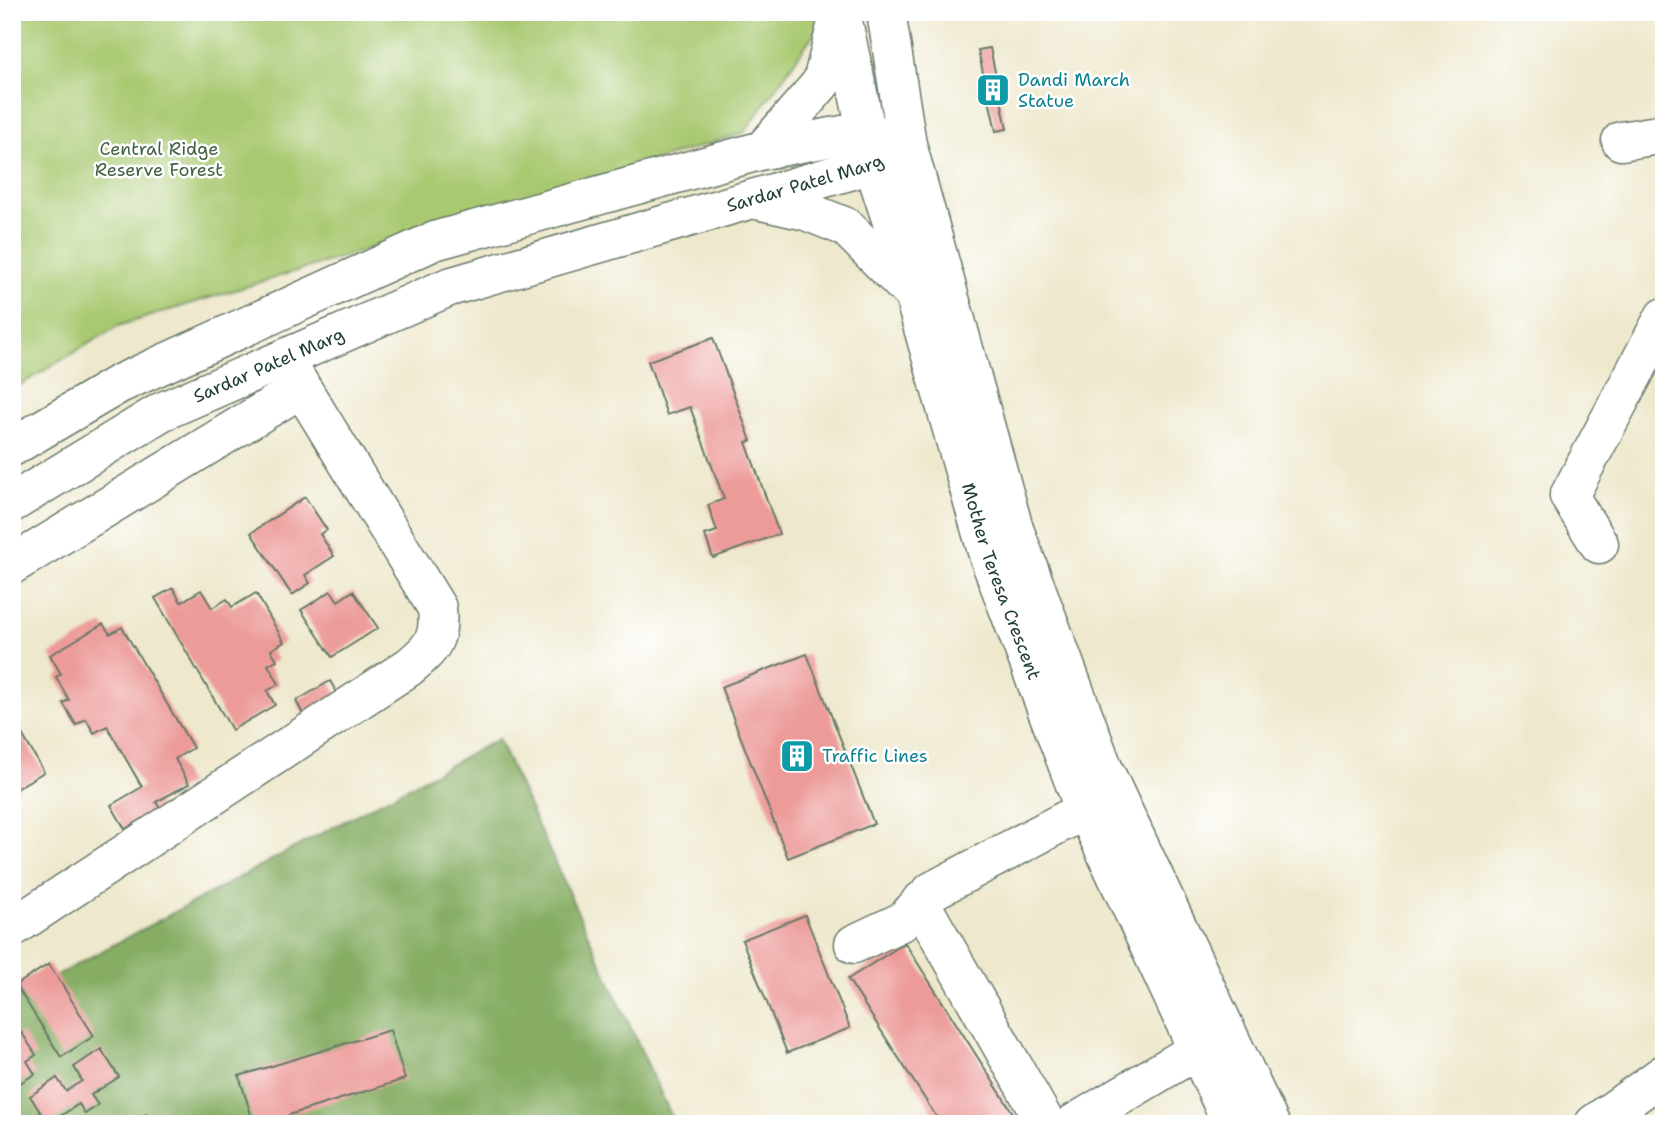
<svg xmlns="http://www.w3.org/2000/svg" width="1676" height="1136" viewBox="0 0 1676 1136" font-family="'Shantell Sans',sans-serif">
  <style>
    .green { fill: #a9c971; stroke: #648352; stroke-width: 2 }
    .forest { fill: #86ad63; stroke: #52754c; stroke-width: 2 }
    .building { fill: #ec9b99 }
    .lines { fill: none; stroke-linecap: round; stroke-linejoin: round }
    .minor-casing { stroke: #677969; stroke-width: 41 }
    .major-casing { stroke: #677969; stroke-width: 41 }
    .minor { stroke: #fff; stroke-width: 38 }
    .major { stroke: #fff; stroke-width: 38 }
    .labels { text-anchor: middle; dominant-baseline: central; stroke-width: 5; stroke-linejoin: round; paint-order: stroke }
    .culture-label { font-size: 18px; fill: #0d838f; stroke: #fff; text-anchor: start }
    .park-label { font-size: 18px; fill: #426043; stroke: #fff }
    .street-label { font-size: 18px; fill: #1f3d34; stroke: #fff }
  </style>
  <rect width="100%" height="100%" fill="#fff"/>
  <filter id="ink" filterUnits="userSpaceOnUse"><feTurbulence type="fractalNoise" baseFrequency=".0143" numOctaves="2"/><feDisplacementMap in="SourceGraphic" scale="14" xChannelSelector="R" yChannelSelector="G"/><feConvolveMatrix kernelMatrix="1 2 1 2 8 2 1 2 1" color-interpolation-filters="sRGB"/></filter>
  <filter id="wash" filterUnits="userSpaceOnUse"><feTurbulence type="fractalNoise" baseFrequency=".00686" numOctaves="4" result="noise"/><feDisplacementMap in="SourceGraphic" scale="28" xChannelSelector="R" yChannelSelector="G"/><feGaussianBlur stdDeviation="1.57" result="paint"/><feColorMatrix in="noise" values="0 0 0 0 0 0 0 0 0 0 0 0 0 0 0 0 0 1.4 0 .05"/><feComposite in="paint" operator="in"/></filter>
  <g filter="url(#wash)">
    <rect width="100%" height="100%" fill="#eee8cc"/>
    <path class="green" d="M12,12H826L827,15L744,133L118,326L12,390Z"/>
    <path class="forest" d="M498,739L675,1124H12V999Z"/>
    <g id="blocks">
      <g class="building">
        <path d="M990,48L1007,129L996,131L978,50Z"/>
        <path d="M713,338L751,441L746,442L779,534L713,558L705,535L717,531L708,505L724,499L690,407L667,415L648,361Z"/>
        <path d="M305,497L327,530L320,534L334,556L305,575L310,583L292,595L251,533Z"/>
        <path d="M173,588L181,602L201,590L212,608L227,599L232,607L256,593L284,642L271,650L277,660L268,665L279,684L267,691L275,705L232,730L155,598Z"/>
        <path d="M331,591L338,601L353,591L378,628L332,657L301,610Z"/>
        <path d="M103,624L110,634L122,627L193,748L175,759L189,784L156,802L160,809L125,829L111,805L142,787L107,726L94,733L86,719L76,725L63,703L69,700L56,677L61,674L50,655Z"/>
        <path d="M807,654L874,824L788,858L721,687Z"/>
        <path d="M330,681L344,705L309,725L296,701Z"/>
        <path d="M12,717L44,772L12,791Z"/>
        <path d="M805,915L850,1028L787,1053L742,940Z"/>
        <path d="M905,943L1020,1124H941L848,979Z"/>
        <path d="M49,964L94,1036L61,1057L16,985Z"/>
        <path d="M390,1030L405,1079L289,1115L292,1124H254L239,1076Z"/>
        <path d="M22,1033L36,1055L27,1061L35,1074L12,1088V1039Z"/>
        <path d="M101,1049L119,1077L91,1095L98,1105L85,1114L79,1104L48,1124L30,1096L57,1078L66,1091L82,1081L74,1067Z"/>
        <path d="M146,1114L152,1124H129Z"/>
      </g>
    </g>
  </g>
  <g filter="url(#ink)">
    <use href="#blocks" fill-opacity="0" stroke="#677969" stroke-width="2"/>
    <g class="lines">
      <g class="minor-casing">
        <g id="minor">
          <path d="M1621,141L1664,134"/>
          <path d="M1599,544L1569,496L1664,317"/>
          <path d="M12,565L300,389"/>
          <path d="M920,902L1046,1124"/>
          <path d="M12,928L409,667C433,647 440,639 437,608L284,359"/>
          <path d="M854,944L903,921L932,891L1085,810"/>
          <path d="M1073,1124L1197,1050"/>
          <path d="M1594,1124L1664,1074"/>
        </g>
      </g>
      <g class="major-casing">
        <g id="major">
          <path id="s1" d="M841,12L873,164L899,244L988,555L1079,795L1232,1124"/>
          <path d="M886,12L907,144L1014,529L1104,770L1270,1124"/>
          <path d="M763,150L822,82L838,19"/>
          <path d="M757,200L806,211L846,227L908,289"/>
          <path d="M12,447L119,384L434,241L763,150L864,131L888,138"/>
          <path id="s2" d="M12,503L161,412L449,287L873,164L896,151"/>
        </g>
      </g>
      <use href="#minor" class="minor"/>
      <use href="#major" class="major"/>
    </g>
  </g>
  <defs>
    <g id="building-square" transform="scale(1.75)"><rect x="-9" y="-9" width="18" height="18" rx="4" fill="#0f9aa8" stroke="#fff"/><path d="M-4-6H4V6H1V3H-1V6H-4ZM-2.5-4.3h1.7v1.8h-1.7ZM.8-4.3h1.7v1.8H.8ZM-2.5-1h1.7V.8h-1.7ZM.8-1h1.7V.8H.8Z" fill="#fff"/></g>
  </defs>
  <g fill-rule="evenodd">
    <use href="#building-square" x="993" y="90"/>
    <use href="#building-square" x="797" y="756"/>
  </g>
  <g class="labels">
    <g class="culture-label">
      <text x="1018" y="80">Dandi March<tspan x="1018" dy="21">Statue</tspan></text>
      <text x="822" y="756">Traffic Lines</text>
    </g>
    <g class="park-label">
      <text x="159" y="149">Central Ridge<tspan x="159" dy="21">Reserve Forest</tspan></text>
    </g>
    <g class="street-label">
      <text stroke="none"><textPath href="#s2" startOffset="859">Sardar Patel Marg</textPath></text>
      <text stroke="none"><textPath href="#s2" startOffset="292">Sardar Patel Marg</textPath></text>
      <text stroke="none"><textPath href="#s1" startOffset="592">Mother Teresa Crescent</textPath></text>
    </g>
  </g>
  <rect width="1676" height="1136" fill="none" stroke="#fff" stroke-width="42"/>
</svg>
